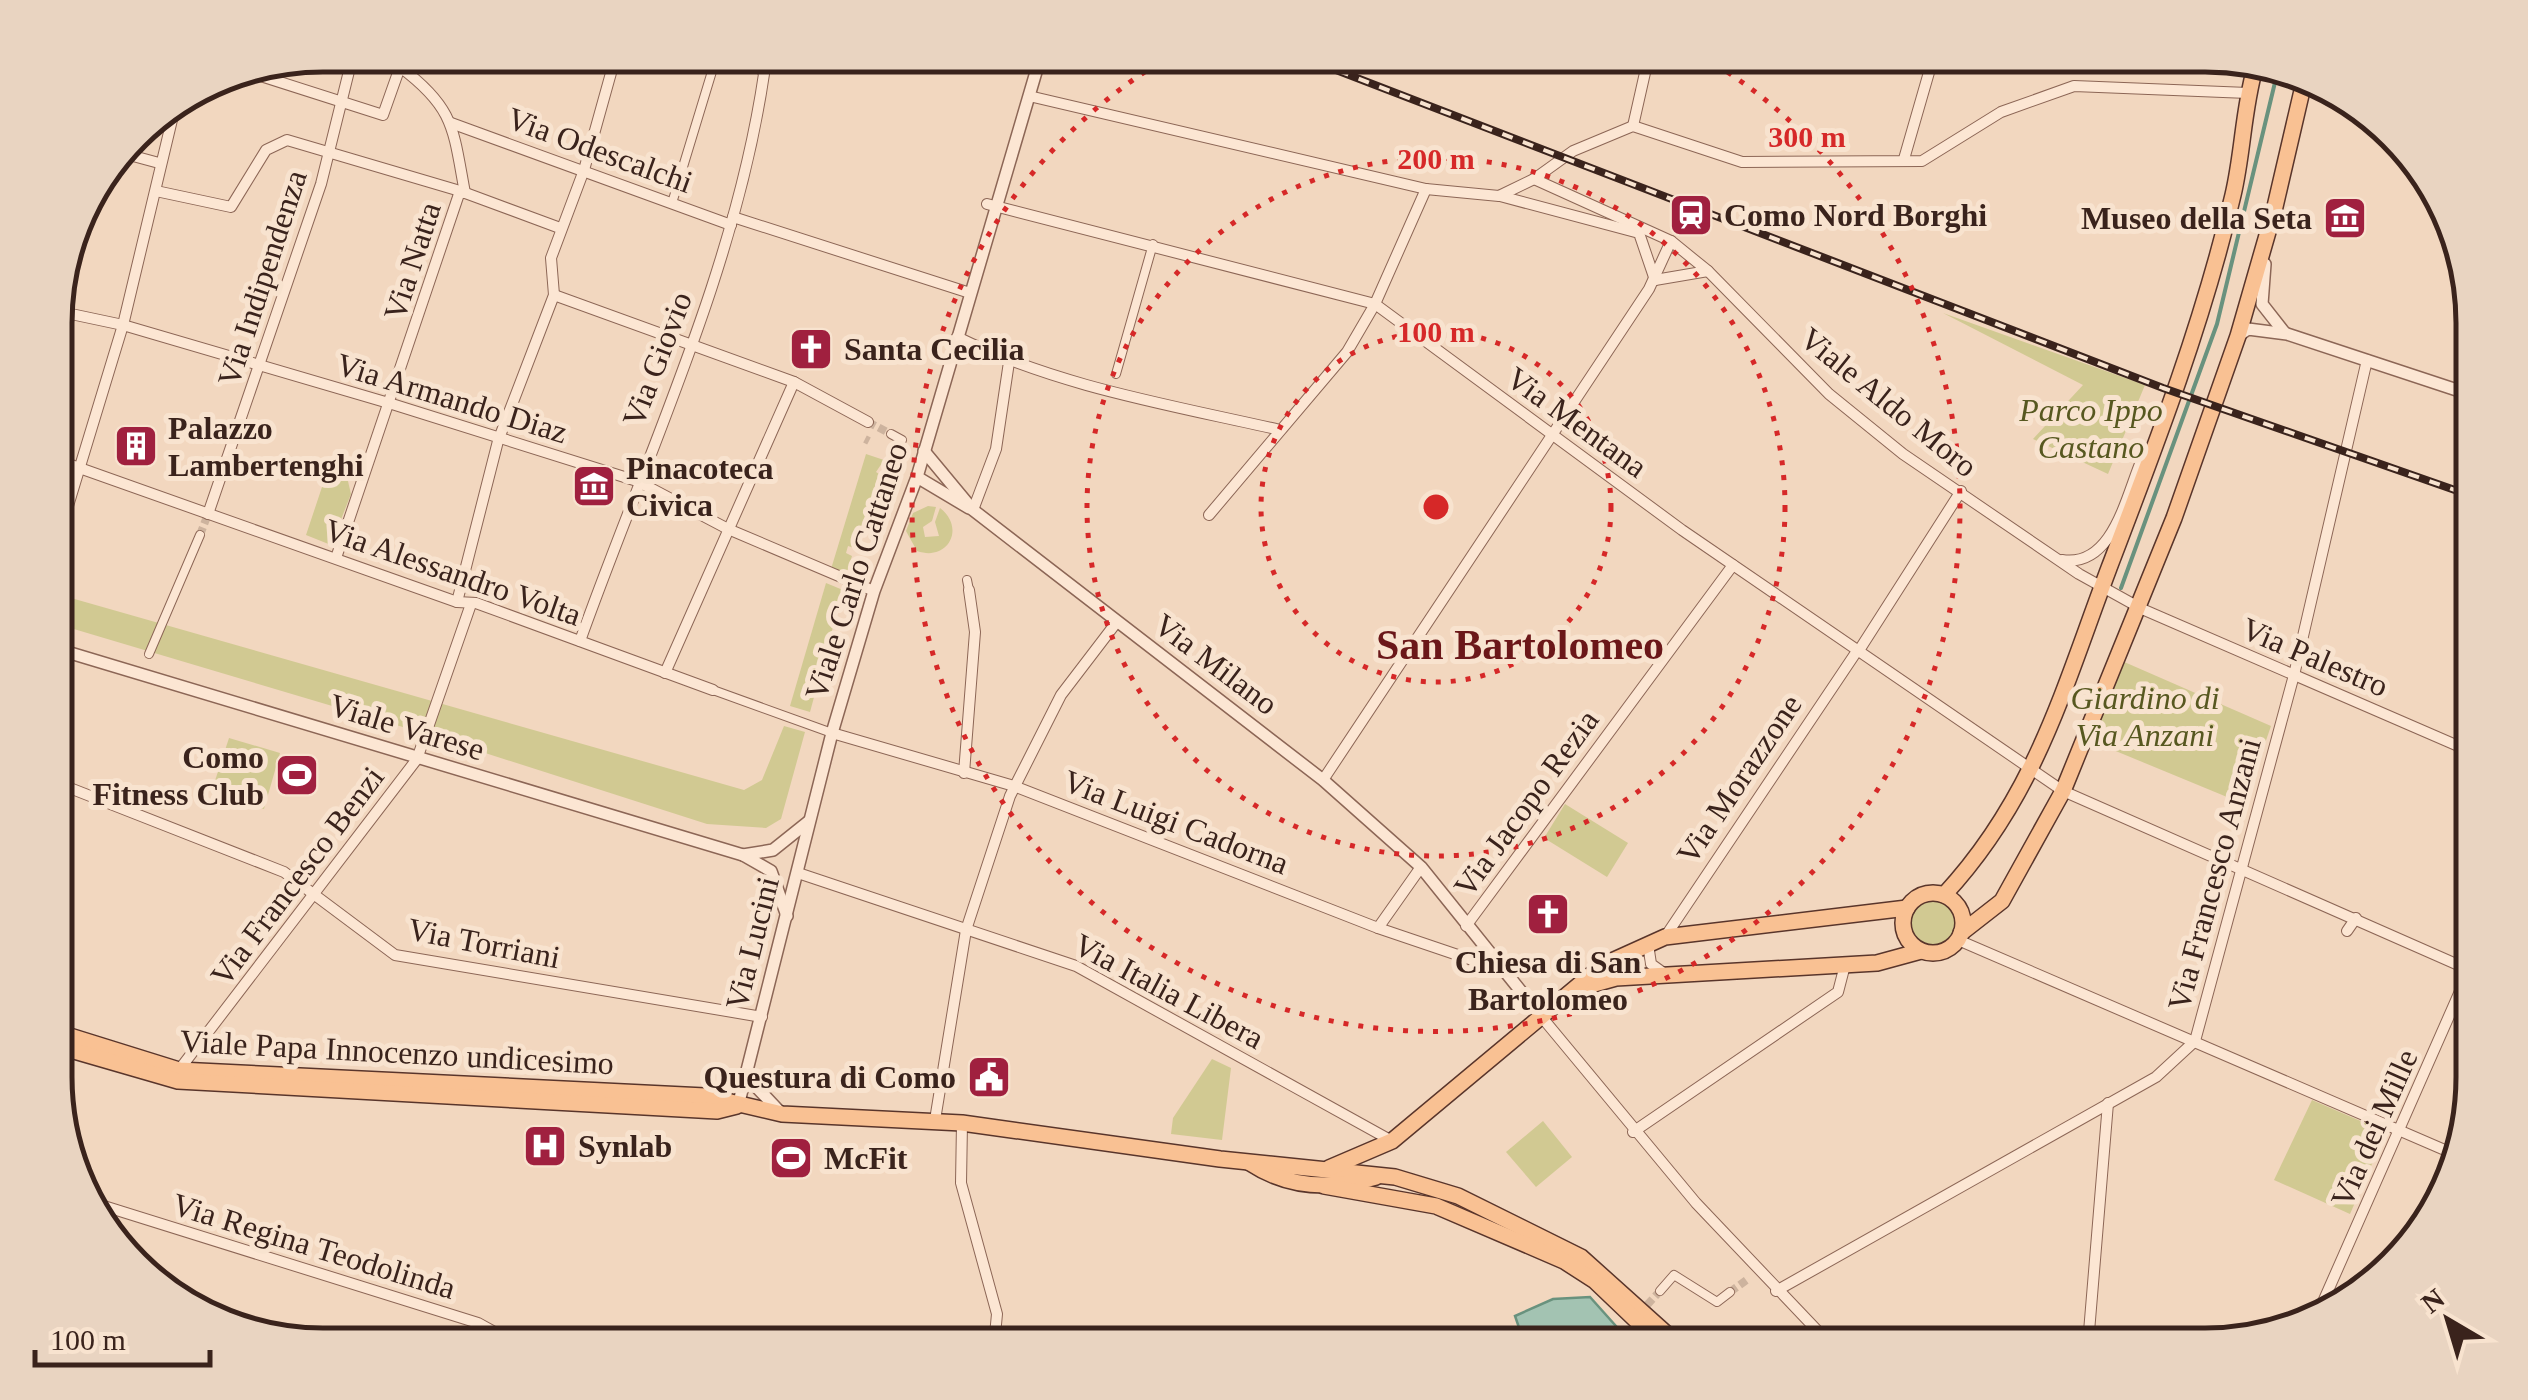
<svg xmlns="http://www.w3.org/2000/svg" width="2528" height="1400" viewBox="0 0 2528 1400" font-family="Georgia,serif">
  <style>
    .green { fill: #d1c992 }
    .water { fill: #a3c3b2; stroke: #69927e; stroke-width: 2.5 }
    .lines { fill: none; stroke-linecap: round; stroke-linejoin: round }
    .stream { stroke: #69927e; stroke-width: 4 }
    .pedestrian-tunnel { stroke: #cdb39e; stroke-width: 8; stroke-dasharray: 8 4; stroke-linecap: butt }
    .pedestrian-casing { stroke: #8c6656; stroke-width: 10 }
    .minor-casing { stroke: #8c6656; stroke-width: 12 }
    .tertiary-casing { stroke: #8c6656; stroke-width: 14 }
    .primary-casing { stroke: #59352b; stroke-width: 18 }
    .pedestrian { stroke: #fce6d3; stroke-width: 8 }
    .minor { stroke: #fce6d3; stroke-width: 10 }
    .tertiary { stroke: #fce6d3; stroke-width: 11 }
    .primary { stroke: #f9c193; stroke-width: 15 }
    .rail-casing { stroke: #3a231c; stroke-width: 8 }
    .rail { stroke: #f8e3cf; stroke-width: 4; stroke-dasharray: 11; stroke-linecap: butt }
    .ring { fill: none; stroke: #d62828; stroke-width: 5; stroke-dasharray: 5 10 }
    .labels { text-anchor: middle; dominant-baseline: central; stroke-width: 10; stroke-linejoin: round; paint-order: stroke }
    .street-label { font-size: 32px; fill: #3a231c; stroke: #f8e3cf }
    .poi-label { font-size: 32px; font-weight: bold; fill: #3a231c; stroke: #f8e3cf; text-anchor: start }
    .park-label { font-size: 32px; font-style: italic; fill: #575820; stroke: #f8e3cf }
    .district-label { font-size: 42px; font-weight: bold; fill: #6b1719; stroke: #f8e3cf }
    .rim { fill: none; stroke: #3a231c; stroke-width: 5 }
    .centre { fill: #d62828; stroke: #f8e3cf; stroke-width: 5 }
    .ring-label { font-size: 30px; text-anchor: middle; font-weight: bold; fill: #d62828; stroke: #f8e3cf; stroke-width: 10; stroke-linejoin: round; paint-order: stroke }
  </style>
  <rect width="100%" height="100%" fill="#f2d7bf"/>
  <g class="green">
    <path d="M1943,313L2145,385L2108,474L2033,439L2083,385Z"/>
    <path d="M866,454L884,460L876,472L879,474L854,548L848,546L846,553L852,556L846,575L831,569Z"/>
    <path d="M328,469L347,477L351,494L331,545L306,535Z"/>
    <path d="M928,506L936,507L932,521L923,527L925,537L939,536L935,522L940,508C966,528 948,562 917,551L906,531L913,513Z"/>
    <path d="M826,583L843,590L810,712L790,706Z"/>
    <path d="M57,594L744,790L762,780L784,726L805,732L781,819L766,828L707,824L423,733L57,624Z"/>
    <path d="M2122,661L2271,726L2244,804L2089,740Z"/>
    <path d="M229,738L280,753L264,809L211,793Z"/>
    <path d="M1565,804L1628,843L1607,877L1544,838Z"/>
    <circle cx="1933" cy="922" r="23"/>
    <path d="M1212,1059L1231,1068L1222,1140L1171,1134L1173,1118Z"/>
    <path d="M2312,1100L2386,1132L2350,1214L2274,1180Z"/>
    <path d="M1543,1121L1572,1157L1536,1187L1506,1152Z"/>
  </g>
  <path class="water" d="M1590,1297L1632,1344L1525,1345L1515,1316L1553,1299Z"/>
  <g class="lines">
    <path class="stream" d="M2121,588L2217,324L2277,74"/>
    <g class="pedestrian-tunnel">
      <path d="M868,422L891,434"/>
      <path d="M865,439L869,441"/>
      <path d="M200,535L208,514"/>
      <path d="M1730,1292L1748,1279"/>
      <path d="M1647,1305L1660,1291"/>
    </g>
    <g class="pedestrian-casing">
      <g id="pedestrian">
        <path d="M387,55L400,67"/>
        <path d="M672,203L717,55"/>
        <path d="M1116,374L1153,244"/>
        <path d="M891,434L902,440"/>
        <path d="M967,580L969,590"/>
        <path d="M149,654L200,535"/>
        <path d="M713,690L832,733"/>
        <path d="M1660,1291L1674,1275L1717,1302L1730,1292"/>
      </g>
    </g>
    <g class="minor-casing">
      <g id="minor">
        <path d="M758,62H811L854,55"/>
        <path d="M245,71L383,115L400,67C455,108 453,129 465,193"/>
        <path d="M1029,96L1426,189L1499,196L1534,179L1573,151L1633,126L1742,162L1922,161L2001,112L2074,86L2248,93"/>
        <path d="M451,123L731,225"/>
        <path d="M1633,126L1649,55"/>
        <path d="M122,153L159,163"/>
        <path d="M1904,159L1934,55"/>
        <path d="M1534,179L1671,241L1708,271L1829,394L1903,454L2079,574L2142,609L2472,752"/>
        <path d="M156,191L231,207L266,150L287,140L460,191L560,228"/>
        <path d="M1500,196L1639,233L1655,280"/>
        <path d="M987,204L1375,304L1682,530L2063,791L2472,971"/>
        <path d="M733,217L970,293"/>
        <path d="M1655,280L1708,271"/>
        <path d="M554,295L794,382L868,422"/>
        <path d="M57,311L123,325L392,404L637,481L728,529L874,591"/>
        <path d="M957,337C1059,387 1171,405 1280,430"/>
        <path d="M57,460L457,602L476,603L713,690"/>
        <path d="M973,510L996,449L1009,362"/>
        <path d="M208,514L321,184L353,55"/>
        <path d="M1209,515L1347,352L1375,304L1426,189"/>
        <path d="M61,529L123,325L176,103"/>
        <path d="M336,558L460,191"/>
        <path d="M2062,560C2113,568 2126,496 2142,459L2151,452"/>
        <path d="M457,602L498,441L554,295L551,258L584,170L616,55"/>
        <path d="M580,641C646,456 735,271 764,74L758,62L740,55"/>
        <path d="M1858,652L1961,491"/>
        <path d="M665,673L794,382"/>
        <path d="M832,733L1014,786L1378,928L1499,969"/>
        <path d="M964,773L975,632L969,590"/>
        <path d="M1323,780L1649,289L1671,241"/>
        <path d="M57,783L284,872L395,955L762,1017"/>
        <path d="M798,873L1076,966L1392,1141"/>
        <path d="M1466,926L1733,565"/>
        <path d="M1378,928L1421,867"/>
        <path d="M2347,931L2356,918"/>
        <path d="M1665,937L1857,651"/>
        <path d="M1958,940L2454,1154"/>
        <path d="M1648,944L1651,964L1665,974"/>
        <path d="M1540,1015L1696,1203L1831,1345"/>
        <path d="M179,1070L417,759L471,604"/>
        <path d="M935,1120L966,930L1010,796L1061,695L1116,623"/>
        <path d="M962,1123L961,1183L997,1314L994,1345"/>
        <path d="M1633,1132L1838,992L1845,965"/>
        <path d="M91,1202L478,1323L518,1345"/>
        <path d="M1776,1291L2156,1077L2195,1041L2294,675L2367,360"/>
        <path d="M2319,1311L2472,964"/>
        <path d="M2088,1344L2108,1103"/>
      </g>
    </g>
    <g class="tertiary-casing">
      <g id="tertiary">
        <path d="M2265,264L2262,304L2284,332"/>
        <path d="M2238,336L2248,329L2287,334L2472,395"/>
        <path d="M924,451L973,510L1323,780L1421,867L1540,1015"/>
        <path d="M917,477L969,508"/>
        <path d="M57,649L743,855L773,850L808,822"/>
        <path d="M743,855L771,871L787,916"/>
        <path d="M746,1076L779,1111"/>
        <path d="M738,1106L832,733L874,591L917,477L1041,55"/>
      </g>
    </g>
    <g class="primary-casing">
      <g id="primary">
        <circle cx="1933" cy="923" r="30"/>
        <path d="M1944,895C2035,797 2063,690 2109,568C2156,445 2203,323 2233,195C2243,153 2243,110 2255,68"/>
        <path d="M1961,933L2002,901L2063,791L2174,518L2238,336L2274,211L2304,82"/>
        <path d="M1580,988L1616,978L1877,963L1921,951"/>
        <path d="M57,1032L179,1070L705,1096L782,1114L962,1123L1220,1159L1395,1177L1458,1196L1581,1257L1679,1345"/>
        <path d="M57,1046L178,1081L717,1111L737,1106"/>
        <path d="M1250,1163C1288,1188 1332,1190 1376,1177"/>
        <path d="M1329,1168L1392,1141L1603,965L1665,937L1907,908"/>
        <path d="M1324,1186L1436,1206L1564,1261L1595,1281L1662,1345"/>
      </g>
    </g>
    <use href="#pedestrian" class="pedestrian"/>
    <use href="#minor" class="minor"/>
    <use href="#tertiary" class="tertiary"/>
    <use href="#primary" class="primary"/>
    <g class="rail-casing">
      <path id="rail" d="M1297,55L2163,388L2472,496"/>
    </g>
    <use href="#rail" class="rail"/>
  </g>
  <g class="ring">
    <circle cx="1436" cy="507" r="175"/>
    <circle cx="1436" cy="507" r="349"/>
    <path d="M1702 56A524 524 0 1 1 1170 56"/>
  </g>
  <defs>
    <g id="station-square" transform="scale(2.25)"><rect x="-9" y="-9" width="18" height="18" rx="4" fill="#a0203f" stroke="#f8e3cf"/><path d="M-3-6H3Q5-6 5-4V2Q5 4 3 4L4.5 6H3L1.5 4h-3L-3 6H-4.5L-3 4Q-5 4-5 2V-4Q-5-6-3-6ZM-3.5-4v3h7v-3ZM-3.5 1v1.5H-2V1ZM2 1v1.5H3.5V1Z" fill="#fff"/></g>
    <g id="museum-square" transform="scale(2.25)"><rect x="-9" y="-9" width="18" height="18" rx="4" fill="#a0203f" stroke="#f8e3cf"/><path d="M0-6L6-3V-2H-6V-3ZM-5-1h2V3h-2ZM-1-1h2V3h-2ZM3-1h2V3H3ZM-6 4H6V6H-6Z" fill="#fff"/></g>
    <g id="church-square" transform="scale(2.25)"><rect x="-9" y="-9" width="18" height="18" rx="4" fill="#a0203f" stroke="#f8e3cf"/><path d="M-1.2-6h2.4v3.5h3.3v2.4h-3.3V6h-2.4V-.1h-3.3v-2.4h3.3Z" fill="#fff"/></g>
    <g id="building-square" transform="scale(2.25)"><rect x="-9" y="-9" width="18" height="18" rx="4" fill="#a0203f" stroke="#f8e3cf"/><path d="M-4-6H4V6H1V3H-1V6H-4ZM-2.5-4.3h1.7v1.8h-1.7ZM.8-4.3h1.7v1.8H.8ZM-2.5-1h1.7V.8h-1.7ZM.8-1h1.7V.8H.8Z" fill="#fff"/></g>
    <g id="stadium-square" transform="scale(2.25)"><rect x="-9" y="-9" width="18" height="18" rx="4" fill="#a0203f" stroke="#f8e3cf"/><path d="M0-5a6.5 5 0 1 0 0 10a6.5 5 0 1 0 0-10ZM-3.5-1.8h7v3.6h-7Z" fill="#fff"/></g>
    <g id="civic-square" transform="scale(2.25)"><rect x="-9" y="-9" width="18" height="18" rx="4" fill="#a0203f" stroke="#f8e3cf"/><path d="M-.6-6.5H3V-4.5H.6V-3L4-1V1h2V6H-6V1h2V-1L-.6-3ZM-1.2 2.5V6h2.4V2.5Z" fill="#fff"/></g>
    <g id="hospital-square" transform="scale(2.25)"><rect x="-9" y="-9" width="18" height="18" rx="4" fill="#a0203f" stroke="#f8e3cf"/><path d="M-5-5h3v3.5h4V-5h3V5h-3V1.5h-4V5h-3Z" fill="#fff"/></g>
  </defs>
  <g fill-rule="evenodd">
    <use href="#station-square" x="1691" y="215"/>
    <use href="#museum-square" x="2345" y="218"/>
    <use href="#church-square" x="811" y="349"/>
    <use href="#building-square" x="136" y="446"/>
    <use href="#museum-square" x="594" y="486"/>
    <use href="#stadium-square" x="297" y="775"/>
    <use href="#church-square" x="1548" y="914"/>
    <use href="#civic-square" x="989" y="1077"/>
    <use href="#hospital-square" x="545" y="1146"/>
    <use href="#stadium-square" x="791" y="1158"/>
  </g>
  <g class="labels">
    <g class="street-label">
      <text transform="translate(600 150) rotate(20)">Via Odescalchi</text>
      <text transform="translate(412 261) rotate(-72)">Via Natta</text>
      <text transform="translate(262 278) rotate(-72)">Via Indipendenza</text>
      <text transform="translate(657 359) rotate(-69)">Via Giovio</text>
      <text transform="translate(452 398) rotate(17)">Via Armando Diaz</text>
      <text transform="translate(1889 402) rotate(39)">Viale Aldo Moro</text>
      <text transform="translate(1577 422) rotate(36)">Via Mentana</text>
      <text transform="translate(856 571) rotate(-72)">Viale Carlo Cattaneo</text>
      <text transform="translate(453 572) rotate(19)">Via Alessandro Volta</text>
      <text transform="translate(2315 657) rotate(23)">Via Palestro</text>
      <text transform="translate(1216 664) rotate(37)">Via Milano</text>
      <text transform="translate(407 727) rotate(17)">Viale Varese</text>
      <text transform="translate(1739 779) rotate(-56)">Via Morazzone</text>
      <text transform="translate(1526 803) rotate(-54)">Via Jacopo Rezia</text>
      <text transform="translate(1176 822) rotate(21)">Via Luigi Cadorna</text>
      <text transform="translate(2214 874) rotate(-75)">Via Francesco Anzani</text>
      <text transform="translate(297 876) rotate(-53)">Via Francesco Benzi</text>
      <text transform="translate(484 943) rotate(11)">Via Torriani</text>
      <text transform="translate(752 943) rotate(-76)">Via Lucini</text>
      <text transform="translate(1169 991) rotate(28)">Via Italia Libera</text>
      <text transform="translate(397 1052) rotate(3)">Viale Papa Innocenzo undicesimo</text>
      <text transform="translate(2374 1128) rotate(-66)">Via dei Mille</text>
      <text transform="translate(314 1246) rotate(17)">Via Regina Teodolinda</text>
    </g>
    <g class="poi-label">
      <text x="1724" y="215">Como Nord Borghi</text>
      <text x="2312" y="218" text-anchor="end">Museo della Seta</text>
      <text x="844" y="349">Santa Cecilia</text>
      <text x="168" y="428">Palazzo<tspan x="168" dy="37">Lambertenghi</tspan></text>
      <text x="626" y="468">Pinacoteca<tspan x="626" dy="37">Civica</tspan></text>
      <text x="264" y="757" text-anchor="end">Como<tspan x="264" dy="37">Fitness Club</tspan></text>
      <text x="1548" y="962" text-anchor="middle">Chiesa di San<tspan x="1548" dy="37">Bartolomeo</tspan></text>
      <text x="956" y="1077" text-anchor="end">Questura di Como</text>
      <text x="578" y="1146">Synlab</text>
      <text x="824" y="1158">McFit</text>
    </g>
    <g class="park-label">
      <text x="2091" y="410">Parco Ippo<tspan x="2091" dy="37">Castano</tspan></text>
      <text x="2145" y="698">Giardino di<tspan x="2145" dy="37">Via Anzani</tspan></text>
    </g>
    <g class="district-label">
      <text x="1520" y="645">San Bartolomeo</text>
    </g>
  </g>
  <path d="M0 0H2528V1400H0ZM323 72H2205A251 251 0 0 1 2456 323V1077A251 251 0 0 1 2205 1328H323A251 251 0 0 1 72 1077V323A251 251 0 0 1 323 72Z" fill="#e9d4c1" fill-rule="evenodd"/>
  <path class="rim" d="M323 72H2205A251 251 0 0 1 2456 323V1077A251 251 0 0 1 2205 1328H323A251 251 0 0 1 72 1077V323A251 251 0 0 1 323 72Z"/>
  <circle cx="1436" cy="507" r="15" class="centre"/>
  <g class="ring-label">
    <text x="1807" y="147">300 m</text>
    <text x="1436" y="169">200 m</text>
    <text x="1436" y="342">100 m</text>
  </g>
  <g transform="translate(2448 1320) rotate(322)" stroke="#f8e3cf" stroke-width="8" paint-order="stroke">
  <path d="M0-8L18 38L0 25L-18 38Z" fill="#3a231c"/>
  <text y="-15" font-size="28" font-weight="bold" text-anchor="middle" fill="#3a231c">N</text>
  </g>
  <path d="M35 1350v15h175v-15" fill="none" stroke="#3a231c" stroke-width="5"/>
  <text x="50" y="1350" font-size="30" fill="#3a231c" stroke="#f8e3cf" stroke-width="8" paint-order="stroke">100 m</text>
</svg>
